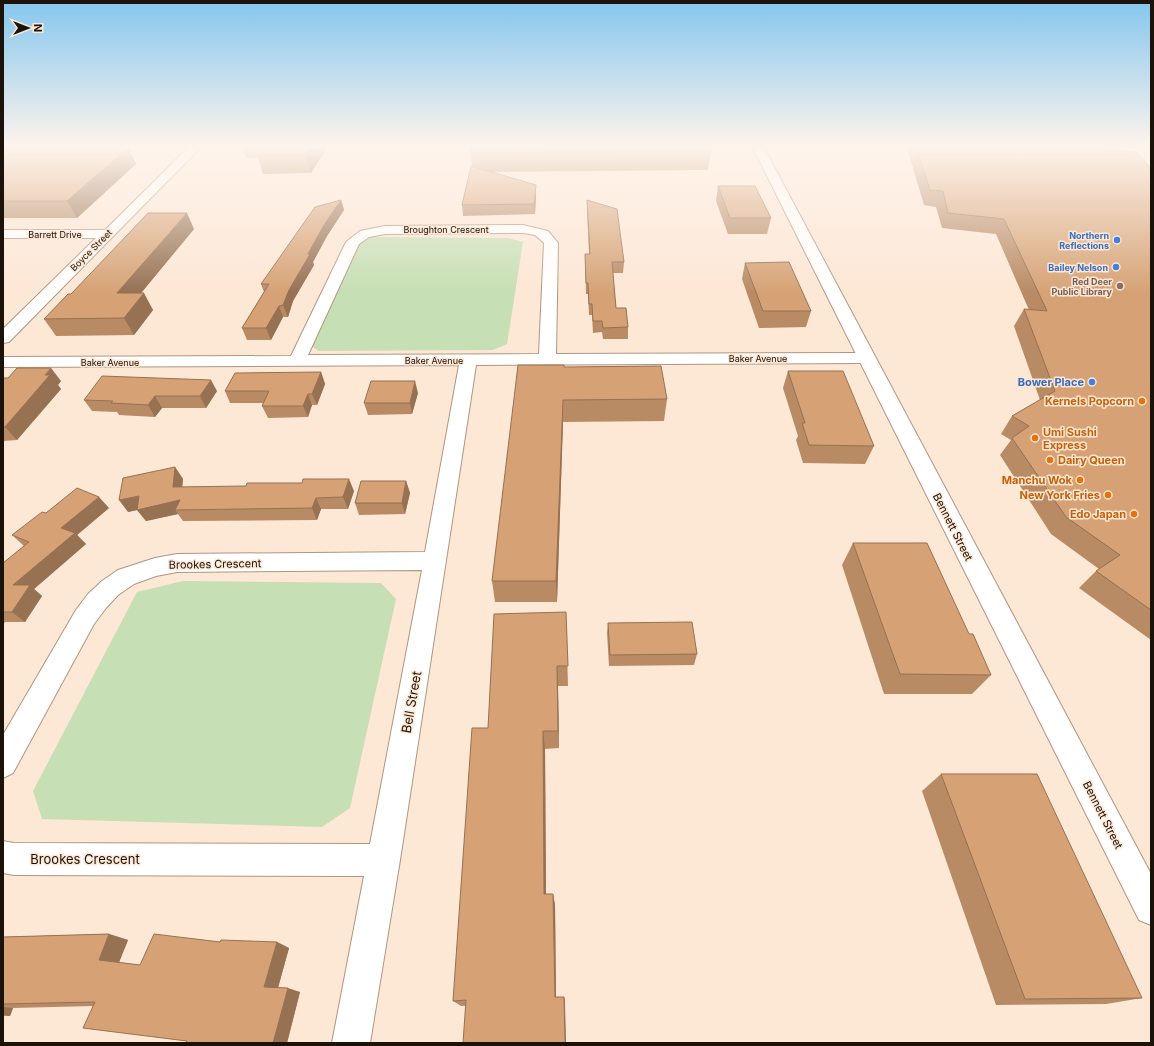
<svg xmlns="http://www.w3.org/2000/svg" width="1154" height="1046" viewBox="0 0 1154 1046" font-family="Inter,sans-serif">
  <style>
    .green { fill: #c7dfb4 }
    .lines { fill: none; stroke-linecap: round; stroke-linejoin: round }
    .minor-casing { stroke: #b09681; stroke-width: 2 }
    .tertiary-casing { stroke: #b09681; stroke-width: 2 }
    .minor { fill: #fff; fill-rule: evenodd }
    .tertiary { fill: #fff; fill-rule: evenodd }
    .wall { fill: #b88b65 }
    .shaded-wall { fill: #967152 }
    .building { fill: #d6a275; stroke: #967152 }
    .shop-dot { fill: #3f7fe0; stroke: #fde7d5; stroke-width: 1.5 }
    .education-dot { fill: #8d6e63; stroke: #fde7d5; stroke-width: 1.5 }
    .food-dot { fill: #e8710a; stroke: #fde7d5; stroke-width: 1.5 }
    .labels { text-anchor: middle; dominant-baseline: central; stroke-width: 3; stroke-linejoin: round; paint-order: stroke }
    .far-street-label { font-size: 9px; fill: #1b120a; stroke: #fde7d5 }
    .far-shop-label { font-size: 9px; font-weight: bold; fill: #366cbe; stroke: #fde7d5; text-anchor: end }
    .far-education-label { font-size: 9px; font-weight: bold; fill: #785e54; stroke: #fde7d5; text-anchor: end }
    .shop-label { font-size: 11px; font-weight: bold; fill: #366cbe; stroke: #fde7d5; text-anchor: end }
    .food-label { font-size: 11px; font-weight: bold; fill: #c56008; stroke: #fde7d5; text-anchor: end }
    .street-label { font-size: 11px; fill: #1b120a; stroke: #fde7d5 }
    .near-street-label { font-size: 13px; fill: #1b120a; stroke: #fde7d5 }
  </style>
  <rect width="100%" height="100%" fill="#fde7d5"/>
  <g class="green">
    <path d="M374,237L508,238L523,242L507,344L493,350L319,351L306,343L352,244Z"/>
    <path d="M183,581L381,583L396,599L350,808L322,827L42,819L33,791L137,592Z"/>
  </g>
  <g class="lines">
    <g class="minor-casing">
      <path id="minor" d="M523,225L548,231L558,243L556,354L865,353L871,354L874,358L871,362L865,363L476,365L400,860L370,1043H332L364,876L14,875L3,873V841L14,843L370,844L422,570L177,572L156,576L134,584L118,595L106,608L94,624L13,773L3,778V735L76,610L88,594L102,581L118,570L155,558L177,554L425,552L459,365L3,367V357L291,356L346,242L360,231L385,226ZM523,233L535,235L544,243L539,354L308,355L359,244L369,237L385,234Z"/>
    </g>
    <g class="tertiary-casing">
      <g id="tertiary">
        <path d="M190,146H202L9,342L3,343V329L96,238H3V230H105Z"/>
        <path d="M752,146H763L1151,874V925L1139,920Z"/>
      </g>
    </g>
    <use href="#minor" class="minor"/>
    <use href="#tertiary" class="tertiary"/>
  </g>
  <g class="wall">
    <path d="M243,146H328L311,173L263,174L258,158H247Z"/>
    <path d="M907,146H1066L1151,168V640L1079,588L1096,571L1099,569L1051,534L1000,455L1011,440L1001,434L1012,416L1040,400L1014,326L1024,309L1029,310L996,234L942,228L936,207L924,205L907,148Z"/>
    <path d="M119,148H128L136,164L77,218H3V149Z"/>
    <path d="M711,151L708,170L488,172L536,185V196L535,214L463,216L462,205L472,167L471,153Z"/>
    <path d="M718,186L771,218L767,234H728L716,201Z"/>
    <path d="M341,200L344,210L327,236L313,262L314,265L293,301L288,317H283L271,340H247L242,328L264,292L261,284Z"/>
    <path d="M587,200L624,262L623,273H613L616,308L628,327V339H603L602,332L593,333L592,315H589L588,294H586L585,254H589L587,211Z"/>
    <path d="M194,229L141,293L153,310L134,335L56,336L44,319L71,294Z"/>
    <path d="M745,263L811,311L806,327L759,328L742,279Z"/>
    <path d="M564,367L667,399L664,421L563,422L557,602H495L492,581Z"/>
    <path d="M788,371L874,446L865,464L803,463L796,440L798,436L783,388Z"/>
    <path d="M321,372L325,384L317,405H312L308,417L268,418L262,406L264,403H230L225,391Z"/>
    <path d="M3,378L61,381L58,385L61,389L17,440L3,441Z"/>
    <path d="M217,391L206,408H162L155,417L119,415L117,412L92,411L84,400Z"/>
    <path d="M418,393L412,414L368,415L364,403Z"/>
    <path d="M175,467L183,479L182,487L354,491L348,509H321L317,520L183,521L178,514L146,521L137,510L128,512Z"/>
    <path d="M406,481L410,493L405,514L359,515L355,503Z"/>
    <path d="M109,508L77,535L86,544L34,589L42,596L25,622H5L3,625V563L24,546L12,535L46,513Z"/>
    <path d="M853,543L991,675L972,694H884L842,565Z"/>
    <path d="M566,612L568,686H558L559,748L545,749L546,894H553L555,905L556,997H564L565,1002L461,1006L453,1001Z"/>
    <path d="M608,623L697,654L694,665L609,666L607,633Z"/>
    <path d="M941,774L1142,998L1106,1004L996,1005L922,791Z"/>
    <path d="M109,934L128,940L119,962L140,965L220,942H277L289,948L278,988L300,992L287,1043H186L187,1041L93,1006L13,1008L10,1016H3V937Z"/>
  </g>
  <g class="shaded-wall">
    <path d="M109,146H118L122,154L128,148L136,164L77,218L67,201L109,149Z"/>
    <path d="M311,146H328L311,173L305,154Z"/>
    <path d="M536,185V196L535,214L534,204Z"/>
    <path d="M341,200L344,210L327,236L313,262L314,265L293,301L288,317L283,305L289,290L308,254L324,225Z"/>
    <path d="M187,213L194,229L127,310L117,293Z"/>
    <path d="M144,293L153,310L134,335L124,318Z"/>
    <path d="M279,306L283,317L271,340L266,328Z"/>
    <path d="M51,368L61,381L58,385L61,389L17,440L5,427Z"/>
    <path d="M321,372L325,384L317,405L312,394Z"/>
    <path d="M211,380L217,391L206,408L200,396Z"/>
    <path d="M415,381L418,393L412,414L410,403Z"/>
    <path d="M308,394L312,405L308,417L303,406Z"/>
    <path d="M155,396L162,408L155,417L148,405Z"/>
    <path d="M563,400V422L557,602L556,581Z"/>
    <path d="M175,467L183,479L181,498L173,487Z"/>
    <path d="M349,479L354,491L348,509L343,497Z"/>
    <path d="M406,481L410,493L405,514L402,503Z"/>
    <path d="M139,496L180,500L175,510L178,514L146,521L137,510L128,512L119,500Z"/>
    <path d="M99,497L109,508L77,535L86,544L34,589L42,596L25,622L12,612L13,585L61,528Z"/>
    <path d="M316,498L321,509L317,520L312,508Z"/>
    <path d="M557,666L558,686L559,748L558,731Z"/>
    <path d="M543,731L545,749L546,905L544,894Z"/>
    <path d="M553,894L555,905L556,1003L555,997Z"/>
    <path d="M109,934L128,940L118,965L99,960Z"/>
    <path d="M277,942L289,948L277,991L264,987Z"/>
    <path d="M288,988L300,992L287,1043H273Z"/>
    <path d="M564,997L565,1002L566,1043H565Z"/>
    <path d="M3,1007L13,1008L10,1016L3,1015Z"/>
  </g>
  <g class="building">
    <path d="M6,146H111L109,149L128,148L67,201H3V149Z"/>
    <path d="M263,146H311L305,154L257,155Z"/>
    <path d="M472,146H709L711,151L471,153Z"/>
    <path d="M916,146H1066L1136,152L1151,168V610L1096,571L1120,555L1066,517L1012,438L1029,426L1012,416L1055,391L1024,309L1047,311L1004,219L948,213L943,191L930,190Z"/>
    <path d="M471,166L536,185L534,204L462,205Z"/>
    <path d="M718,186H755L771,218H730Z"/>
    <path d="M341,200L324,225L308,254H310L289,290L283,305L279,306L266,328H242L269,284H261L315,207Z"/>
    <path d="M587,200L617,209L624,262H612L616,308H626L628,327L603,328L602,321H593L592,304H589L588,283H586L585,254H590Z"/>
    <path d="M148,213H187L117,293H144L124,318L44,319L68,294H71Z"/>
    <path d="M789,262L811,311H763L745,263Z"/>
    <path d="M518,365H564V367L661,366L667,399L563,400L556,581H492Z"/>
    <path d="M17,368H51L45,375H50L5,427H3V378H8Z"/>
    <path d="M788,371H843L874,446L809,445L802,423H805Z"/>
    <path d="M321,372L312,394H308L303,406H262L269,391H225L235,373Z"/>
    <path d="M102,376L211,380L200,396H155L148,405L111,403L113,401L84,400Z"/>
    <path d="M371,381H415L410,403H364Z"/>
    <path d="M175,467L173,487L246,486L247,483H302L303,479H349L343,497L316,498L312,508L175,510L180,500L137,510L139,496L119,500L123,478Z"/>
    <path d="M361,481H406L402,503H355Z"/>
    <path d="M77,488L99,497L61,528L75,533L13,585H30L12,612H3V563L29,542L12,535L42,512L46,513Z"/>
    <path d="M853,543H927L969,634H973L991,675L900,674Z"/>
    <path d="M566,612L568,666H557L558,731H543L544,894H553L555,997H564L565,1043H463L466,1000L453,1001L472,728H488L494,614Z"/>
    <path d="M692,622L697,654L610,655L608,623Z"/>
    <path d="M941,774H1037L1142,998L1025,999Z"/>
    <path d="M109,934L99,960L140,965L154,934L220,942L221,940L277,942L264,987L288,988L273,1043H186L187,1041L83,1028L95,1002L3,1004V937Z"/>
  </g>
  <linearGradient id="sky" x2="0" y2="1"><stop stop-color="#84c6ee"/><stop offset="0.5" stop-color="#fef4ec"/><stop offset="1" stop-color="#fef4ec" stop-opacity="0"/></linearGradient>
  <rect width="1154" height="293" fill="url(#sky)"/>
  <g class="shop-dot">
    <circle cx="1117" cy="240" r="4"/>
    <circle cx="1116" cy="267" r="4"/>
    <circle cx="1092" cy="382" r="4"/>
  </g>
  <circle class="education-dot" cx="1120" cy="286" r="4"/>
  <g class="food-dot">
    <circle cx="1142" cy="401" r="4"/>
    <circle cx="1035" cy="438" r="4"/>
    <circle cx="1050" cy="460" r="4"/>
    <circle cx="1080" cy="480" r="4"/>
    <circle cx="1108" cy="495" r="4"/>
    <circle cx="1134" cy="514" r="4"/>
  </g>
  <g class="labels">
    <g class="far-street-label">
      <text x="446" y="229">Broughton Crescent</text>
      <text x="55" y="234">Barrett Drive</text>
      <text transform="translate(91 250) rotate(-45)">Boyce Street</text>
      <text x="758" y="358">Baker Avenue</text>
      <text x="434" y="360">Baker Avenue</text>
      <text x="110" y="362">Baker Avenue</text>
    </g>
    <g class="far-shop-label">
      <text x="1109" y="235">Northern<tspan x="1109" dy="10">Reflections</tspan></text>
      <text x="1108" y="267">Bailey Nelson</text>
    </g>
    <g class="far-education-label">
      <text x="1112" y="281">Red Deer<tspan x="1112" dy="10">Public Library</tspan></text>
    </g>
    <g class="shop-label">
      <text x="1084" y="382">Bower Place</text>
    </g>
    <g class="food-label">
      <text x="1134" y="401">Kernels Popcorn</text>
      <text x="1043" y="432" text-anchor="start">Umi Sushi<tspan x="1043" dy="13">Express</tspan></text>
      <text x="1058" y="460" text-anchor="start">Dairy Queen</text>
      <text x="1072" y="480">Manchu Wok</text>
      <text x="1100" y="495">New York Fries</text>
      <text x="1126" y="514">Edo Japan</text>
    </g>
    <g class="street-label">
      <text transform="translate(953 527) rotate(63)">Bennett Street</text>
      <text transform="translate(215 564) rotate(-1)">Brookes Crescent</text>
      <text transform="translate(1103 815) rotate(63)">Bennett Street</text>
    </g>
    <g class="near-street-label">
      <text transform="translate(411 702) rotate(-80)">Bell Street</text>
      <text x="85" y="859">Brookes Crescent</text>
    </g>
  </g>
  <rect width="1154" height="1046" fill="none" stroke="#1b120a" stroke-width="8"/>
  <g transform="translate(28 28) rotate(90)" stroke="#fde7d5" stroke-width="3" paint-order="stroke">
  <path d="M0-3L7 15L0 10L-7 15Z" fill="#1b120a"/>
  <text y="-6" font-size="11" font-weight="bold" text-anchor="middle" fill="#1b120a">N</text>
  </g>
</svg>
